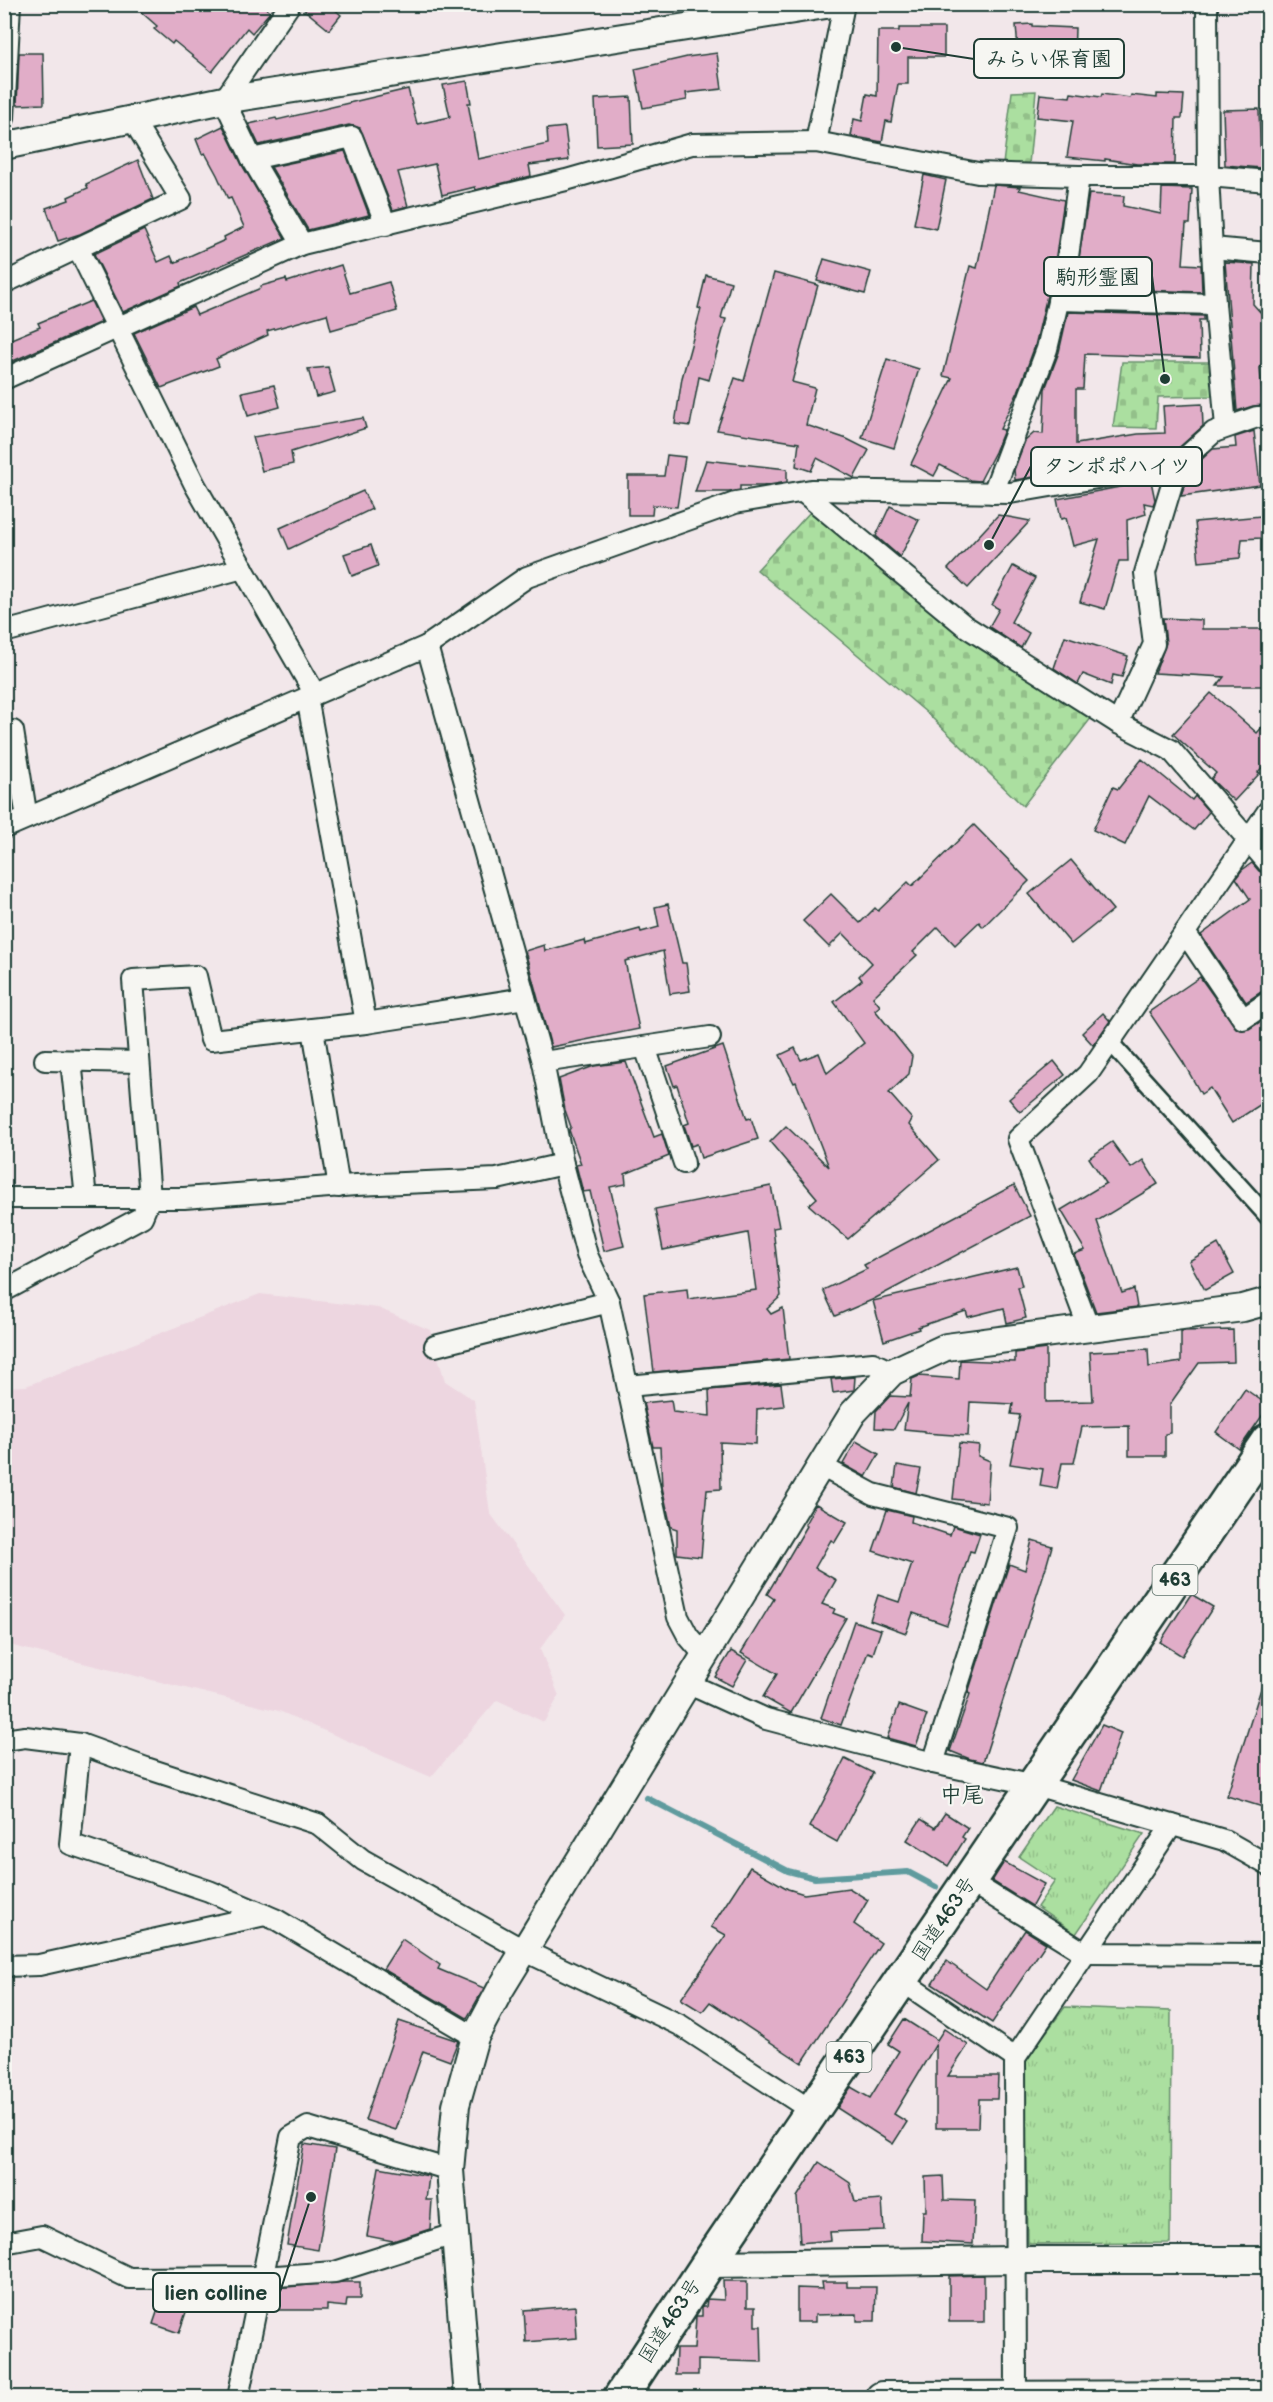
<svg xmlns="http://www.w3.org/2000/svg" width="1273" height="2402" viewBox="0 0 1273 2402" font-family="'Balsamiq Sans','Klee One',sans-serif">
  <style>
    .built { fill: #edd6e0 }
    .grass { fill: url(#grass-tufts); stroke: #658e6a; stroke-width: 1.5 }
    .cemetery { fill: url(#cemetery-stones); stroke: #658e6a; stroke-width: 1.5 }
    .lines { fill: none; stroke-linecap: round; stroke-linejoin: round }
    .stream { stroke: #5f9b9e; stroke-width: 6 }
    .building { fill: #e1adc8; stroke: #1f3d34; stroke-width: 1.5 }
    .pedestrian-casing { stroke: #1f3d34; stroke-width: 20 }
    .minor-casing { stroke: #1f3d34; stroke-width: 24 }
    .tertiary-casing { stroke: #1f3d34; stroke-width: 30 }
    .primary-casing { stroke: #1f3d34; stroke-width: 36 }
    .trunk-casing { stroke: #1f3d34; stroke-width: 38 }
    .pedestrian { stroke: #f6f6f2; stroke-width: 15 }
    .minor { stroke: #f6f6f2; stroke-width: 20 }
    .tertiary { stroke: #f6f6f2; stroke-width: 26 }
    .primary { stroke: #f6f6f2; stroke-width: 32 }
    .trunk { stroke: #f6f6f2; stroke-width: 33 }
    .labels { text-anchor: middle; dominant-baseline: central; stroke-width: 4.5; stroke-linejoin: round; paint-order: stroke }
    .shield { fill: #f6f6f2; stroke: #60746d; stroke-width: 1.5 }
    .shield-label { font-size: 18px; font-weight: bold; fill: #1f3d34 }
    .street-label { font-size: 20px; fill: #1f3d34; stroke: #f6f6f2 }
    .quarter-label { font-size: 22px; font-weight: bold; fill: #1f3d34; stroke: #f6f6f2 }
    .leader { fill: none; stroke: #1f3d34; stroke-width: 2 }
    .callout-dot { fill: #1f3d34; stroke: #f6f6f2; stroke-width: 2 }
    .callout { fill: #f6f6f2; stroke: #1f3d34; stroke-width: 2 }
    .callout-label { font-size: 21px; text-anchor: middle; font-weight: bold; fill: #1f3d34 }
  </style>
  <defs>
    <pattern id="grass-tufts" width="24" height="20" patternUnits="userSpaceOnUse" patternTransform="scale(1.5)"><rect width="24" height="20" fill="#abdfa0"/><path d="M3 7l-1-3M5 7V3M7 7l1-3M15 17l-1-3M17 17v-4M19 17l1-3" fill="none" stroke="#93c08a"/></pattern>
    <pattern id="cemetery-stones" width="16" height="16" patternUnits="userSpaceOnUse" patternTransform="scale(1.5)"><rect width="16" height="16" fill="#abdfa0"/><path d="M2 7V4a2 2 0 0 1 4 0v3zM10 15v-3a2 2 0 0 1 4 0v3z" fill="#93c08a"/></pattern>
  </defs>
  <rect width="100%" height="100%" fill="#f2e7ea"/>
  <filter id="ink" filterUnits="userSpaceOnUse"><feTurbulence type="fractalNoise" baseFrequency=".0167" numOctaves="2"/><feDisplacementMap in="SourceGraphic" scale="12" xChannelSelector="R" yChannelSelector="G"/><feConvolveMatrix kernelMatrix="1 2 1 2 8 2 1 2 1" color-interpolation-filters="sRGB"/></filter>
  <g filter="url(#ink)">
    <path class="built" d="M260,1294L378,1308L430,1330L445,1381L474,1400L490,1513L565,1615L540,1649L559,1696L544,1722L497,1700L431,1777L279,1711L5,1644L4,1387L26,1386Z"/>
    <g class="grass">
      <path d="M1054,1806L1144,1834L1076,1934L1037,1907L1055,1881L1019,1857Z"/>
      <path d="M1065,2007L1171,2011L1170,2243L1028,2244L1025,2061Z"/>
    </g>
    <g class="cemetery">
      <path d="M1036,91L1029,164H1003L1012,92Z"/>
      <path d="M1122,362H1210L1213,396L1158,397L1156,428L1113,427Z"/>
      <path d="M811,511L1092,717L1023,806L927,713L757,570Z"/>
    </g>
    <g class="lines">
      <path class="stream" d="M647,1798L788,1871L815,1878L908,1872L936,1887"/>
    </g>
    <g class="building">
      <path d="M132,4H262L270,12L252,33L247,28L212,72L174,41L172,44L154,29L157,26Z"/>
      <path d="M302,4H329L341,15L329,30L301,7Z"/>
      <path d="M1032,24V26L1075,28L1074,59L1035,57V60L1019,62L1016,25Z"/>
      <path d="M899,28H944V57H908V84H898L891,122L886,121L882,142L851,136L854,119L862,121L867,94L877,96L878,31H899Z"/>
      <path d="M19,53H43L44,104L17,105Z"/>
      <path d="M717,53L722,89L686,93L687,100L643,108L635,69L687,57Z"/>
      <path d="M467,81L471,103H468L478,159L548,144L547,129L565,127L569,160L529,165L531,176L476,190L475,187L442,195L435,164L398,172L408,206L393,210L360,128L349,125L259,145L249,124L276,118L277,120L408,89L417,124L450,117L443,85Z"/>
      <path d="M1071,93L1101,97L1102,94L1130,98L1131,95L1157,98V94L1184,95L1182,118H1176L1175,164H1137L1105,159V161L1067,157L1073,121L1037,117L1040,94L1070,97Z"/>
      <path d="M631,97L633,144L597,146L595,99Z"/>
      <path d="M1259,109L1261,168L1225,165L1223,110Z"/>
      <path d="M223,126L242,165L285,238L180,283L181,286L123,312L94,254L144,230L158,262L171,256L174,263L225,240L224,237L244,227L231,198L228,199L217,175L205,153L202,154L196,139Z"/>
      <path d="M345,151L369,215L308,230L271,167Z"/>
      <path d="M138,160L153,199L80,234L58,241L46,208L69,200L68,197L88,188L86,184Z"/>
      <path d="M924,175L946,180L936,229L914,224Z"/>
      <path d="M994,185L1020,187L1019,190L1064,200L1055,262L1035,346L1018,392L1000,429L1004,430L995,452L980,481L969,480L940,465L934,476L911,464L952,378L943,376L970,266L977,268Z"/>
      <path d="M1162,188L1192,189L1190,224H1186L1183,264L1201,265L1202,292L1074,288L1089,194L1124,196L1123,206L1161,214Z"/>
      <path d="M824,259L871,272L865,294L817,281Z"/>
      <path d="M1225,262L1254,264L1253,304L1269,322V350L1260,368L1263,405L1253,406L1237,411Z"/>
      <path d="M341,265L350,293L389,282L397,311L331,330L327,314L267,331L268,335L216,359L219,366L161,388L134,333L193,307L197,315L261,288V286L286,279L287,282Z"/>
      <path d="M774,273L818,285L792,382L815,388L806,425L847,439L869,450L854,478L817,458L811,471L796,466L799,443L717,430L735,378L744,381Z"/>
      <path d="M706,275L731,282L721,318L726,319L709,380L699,377L690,426L675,424L682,378L701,309L698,308Z"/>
      <path d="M91,301L101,322L4,365V342L40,327L38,323Z"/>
      <path d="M1068,312L1204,316V320H1199L1200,358L1085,354L1083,389H1076V444L1138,434L1165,433L1163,406L1202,404L1203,426L1173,453L1096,466L1095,460L1037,457L1039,476L1015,480L1014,470L1025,441L1034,433L1043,434L1045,389L1059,352Z"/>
      <path d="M887,359L919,369L894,448L862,438Z"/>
      <path d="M328,367L335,392L316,397L308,369Z"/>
      <path d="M274,385L280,407L248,416L242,392Z"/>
      <path d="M363,418L366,428L291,452L293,464L262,471L253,437Z"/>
      <path d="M1254,431L1260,485L1181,496L1189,471L1213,449L1236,447L1235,437Z"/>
      <path d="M667,455L685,457L677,507L653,505L652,515H628V476H664Z"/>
      <path d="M706,460L787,469V482L763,486H740V490L729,492H695Z"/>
      <path d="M1151,481L1155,500L1153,505L1144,503L1146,514L1127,520L1128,561H1119L1105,609L1080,602L1099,539L1073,546L1066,518L1061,519L1057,499Z"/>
      <path d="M363,491L372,509L289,549L280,528Z"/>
      <path d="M890,506L919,520L900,557L876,536Z"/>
      <path d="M998,515L1030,521L968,588L948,569Z"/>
      <path d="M1261,516V538L1242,539L1240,558L1199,562L1195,522Z"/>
      <path d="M371,545L378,566L352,576L344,554Z"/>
      <path d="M1013,566L1035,578L1011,622L1029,633L1021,648L989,627L999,609L992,605Z"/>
      <path d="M1163,618L1202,620V629H1269V686H1217L1224,677L1155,673L1166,643Z"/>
      <path d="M1065,636L1128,656L1122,677L1113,675L1111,685L1083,674L1078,684L1054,668Z"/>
      <path d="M1211,693L1257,733L1269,720V760L1258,772L1260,773L1234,801L1211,779L1216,773L1173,734Z"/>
      <path d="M1142,759L1192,800L1195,796L1209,812L1194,830L1149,796L1125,845L1093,830L1113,787L1118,789Z"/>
      <path d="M974,825L1029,881L983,927L979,922L955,945L938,927L913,952L917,955L873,997L880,1006L875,1010L912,1056L909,1074L889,1093L912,1119L909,1125L939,1160L848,1239L809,1205L817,1198L770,1142L786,1126L829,1167L796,1082L794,1083L780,1055L795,1048L801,1060L819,1053L827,1073L864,1043L834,1002L862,980L859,976L872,963L843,933L829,947L803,921L831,894L860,923L875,908L878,911L908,882L912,886Z"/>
      <path d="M1071,860L1113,910L1071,944L1029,894Z"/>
      <path d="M1252,863L1259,871L1269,875V990L1261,992L1246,1002L1201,935L1250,899L1236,878L1242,870Z"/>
      <path d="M668,904L682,963H686L690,991L670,994L663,951L625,961L639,1029L551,1047L525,951L544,945L545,951L584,940L585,944L640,929L641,932L659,927L655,907Z"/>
      <path d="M1200,977L1237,1029H1249L1269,1016V1099L1232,1123L1210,1088L1201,1094L1183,1062L1149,1012Z"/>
      <path d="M1103,1013L1110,1021L1093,1045L1082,1033Z"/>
      <path d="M723,1046L747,1119L751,1118L758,1139L701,1158L697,1144L691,1146L684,1125L689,1123L677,1085L674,1086L667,1066Z"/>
      <path d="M1054,1061L1065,1075L1020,1112L1009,1099Z"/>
      <path d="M626,1062L654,1137L662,1134L669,1156L625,1174L626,1184L610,1187L624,1246L604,1251L590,1191L583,1192L576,1165L581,1164L569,1130L571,1127L565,1110L559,1079L594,1066Z"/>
      <path d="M1112,1142L1131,1168L1143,1160L1158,1184L1097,1221L1122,1293L1134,1289L1137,1307L1096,1312L1074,1254L1085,1250L1061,1210L1106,1183L1089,1158Z"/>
      <path d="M1014,1185L1030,1216L872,1300L835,1316L823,1290L867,1269L864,1265Z"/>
      <path d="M771,1186L779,1227L773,1228L781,1296L767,1309L771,1314L783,1308L789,1359L654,1372L644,1294L687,1289L688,1299L756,1290L748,1233L663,1250L655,1209Z"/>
      <path d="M1218,1244L1234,1274L1205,1290L1189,1261Z"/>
      <path d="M1017,1267L1022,1286L1018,1287L1026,1318L1007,1323L1004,1308L968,1317L966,1311L918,1327L919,1329L884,1341L873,1301Z"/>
      <path d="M1233,1330L1234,1362L1199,1363L1170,1404V1433L1165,1434V1456H1129V1426L1082,1427L1074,1463H1062L1057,1489L1040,1486L1043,1469L1010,1464L1020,1415L1011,1414L1013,1404L970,1402L968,1436L924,1433V1431L904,1429L908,1403L894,1429L875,1428L876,1411L890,1396L910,1397L912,1379L919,1376L959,1379L960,1360L1015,1362V1353L1046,1349V1402L1093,1401L1090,1352L1148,1349L1149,1367L1181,1362V1331Z"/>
      <path d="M855,1377L854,1390L833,1393L831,1379Z"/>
      <path d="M781,1384L784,1406L757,1409L756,1444L720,1442L721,1489L707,1490L701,1557L677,1554V1529L671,1527L662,1487L660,1447H653L643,1403L671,1400L673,1412L710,1416L709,1390Z"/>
      <path d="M1245,1389L1269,1406L1239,1449L1216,1432Z"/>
      <path d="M856,1441L879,1454L866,1477L843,1464Z"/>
      <path d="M959,1443L979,1445L978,1456L990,1461L987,1503L953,1499Z"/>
      <path d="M897,1465L921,1469L916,1493L894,1487Z"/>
      <path d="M816,1504L847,1522L835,1542L831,1540L815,1568L836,1580L822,1604L835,1609L833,1613L846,1618L791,1713L763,1697L777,1674L741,1653L774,1599L767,1594L807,1526L805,1524Z"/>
      <path d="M887,1510L912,1516L911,1522L950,1535L953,1526L980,1534L974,1552L970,1551L947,1625L913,1613L906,1633L870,1620L878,1595L899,1602L912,1564L873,1551Z"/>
      <path d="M1032,1540L1052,1546L1046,1567L983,1762L970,1759L950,1751L970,1694L968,1693L1009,1564L1025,1570Z"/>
      <path d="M1191,1594L1213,1607L1182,1656L1160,1642Z"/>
      <path d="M854,1621L881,1630L873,1654L868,1652L841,1725L821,1718Z"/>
      <path d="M731,1651L747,1660L732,1686L715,1677Z"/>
      <path d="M1265,1676L1269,1677V1809L1227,1796Z"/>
      <path d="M899,1705L927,1715L916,1746L887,1738Z"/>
      <path d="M1102,1725L1121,1733L1101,1791L1071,1780Z"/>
      <path d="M845,1759L873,1773L837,1842L810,1827Z"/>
      <path d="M945,1813L968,1828L962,1837L965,1839L948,1866L907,1840L921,1819L935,1828Z"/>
      <path d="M1004,1862L1044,1884L1032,1906L992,1881Z"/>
      <path d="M750,1867L788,1889L804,1894L849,1888L868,1900L854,1924L881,1943L802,2063L710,2002L702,2012L681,1999L726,1935L711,1927Z"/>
      <path d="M1025,1930L1046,1943L992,2023L932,1984L947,1961L986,1989Z"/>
      <path d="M402,1939L440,1965L438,1969L484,1988L467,2018L383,1969Z"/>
      <path d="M904,2019L937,2040L944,2029L968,2045L948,2076H998L997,2099H979L978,2128H936V2044L894,2114L907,2122L893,2144L837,2108L851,2087L870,2098L899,2051L888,2044Z"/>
      <path d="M399,2021L458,2041L450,2061L423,2051L396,2130L365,2120Z"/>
      <path d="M304,2144L335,2149L318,2250L287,2245Z"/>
      <path d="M819,2162L850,2183L855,2202L882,2200L884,2230L830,2232L831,2240L800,2243L797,2197Z"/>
      <path d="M379,2167L429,2176L426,2200H432L430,2229L393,2241L367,2236Z"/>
      <path d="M943,2176L944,2200L975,2201L973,2244L922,2241L923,2211H926L925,2177Z"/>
      <path d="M984,2275V2322H949V2276Z"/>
      <path d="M723,2281H747V2307H755V2326H761L762,2362L698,2360V2375H675L676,2349H694L696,2316H702V2307H706L707,2299L724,2300Z"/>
      <path d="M344,2282H360V2299H347L346,2307L327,2305V2310H268L272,2290L275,2288Z"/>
      <path d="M822,2282H847V2287H876L875,2321H857V2314L815,2315V2322H797V2288L823,2289Z"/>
      <path d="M247,2289L243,2311L188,2306L179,2333L153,2324L163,2295L188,2303L189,2290Z"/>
      <path d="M575,2306L577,2338L526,2342L524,2310Z"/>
    </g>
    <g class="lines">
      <g class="pedestrian-casing">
        <path id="pedestrian" d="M1110,1042L1268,1217"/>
      </g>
      <g class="minor-casing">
        <g id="minor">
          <path d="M290,4L224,100L252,159L302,244"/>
          <path d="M1207,4L1208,176L1215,304L1226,427"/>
          <path d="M4,118L10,4"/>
          <path d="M816,142L844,4"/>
          <path d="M252,159L352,137L386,225"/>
          <path d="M1079,176H1208L1268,181"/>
          <path d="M78,248L195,485L315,694"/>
          <path d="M1212,248L1268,253"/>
          <path d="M4,283L181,199L133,120"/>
          <path d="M1058,300L1215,304"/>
          <path d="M4,379L302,244L566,180L692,144L816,142L978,173L1079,176L1067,264L1047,349L993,493"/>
          <path d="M803,492L965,626L1118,723L1171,750L1268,863"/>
          <path d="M4,632L243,568"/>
          <path d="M427,646L543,1062L563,1164L587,1255L609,1302L678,1617L688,1636L706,1657"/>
          <path d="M307,697L366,1023"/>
          <path d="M1118,723L1154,644L1145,573L1178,464L1214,432L1257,417H1268"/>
          <path d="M4,732L13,731L27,818"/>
          <path d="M4,828L427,646L527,577L735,503L811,490L1010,493L1178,464"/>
          <path d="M1186,934L1243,1019L1268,1002"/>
          <path d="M313,1029L339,1187"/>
          <path d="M645,1047L684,1163"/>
          <path d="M45,1060L139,1062"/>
          <path d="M71,1061L86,1198"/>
          <path d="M543,1062L710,1037"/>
          <path d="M4,1198H184L356,1185L497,1179L563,1164"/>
          <path d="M4,1291L142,1217L150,1198L133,980L196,976L211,1040L366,1023L525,998"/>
          <path d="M1089,1329L1018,1139L1088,1074L1268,811"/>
          <path d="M435,1346L609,1302"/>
          <path d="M628,1386L873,1363L892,1372"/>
          <path d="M821,1466L873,1494L1008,1528L933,1763"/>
          <path d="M689,1684L766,1719L933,1763L1035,1785L1224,1840L1268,1865"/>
          <path d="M4,1740L25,1737L80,1744L146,1768L318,1824L363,1860L525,1951L680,2025L812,2111"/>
          <path d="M80,1744L70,1844L209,1891L277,1920L475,2037"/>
          <path d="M969,1881L1085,1953L1268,1954"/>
          <path d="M4,1966L39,1965L265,1915"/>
          <path d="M902,1981L1015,2058L1016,2397"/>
          <path d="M1015,2058L1172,1825"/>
          <path d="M4,2243L42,2236L129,2278L262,2277L335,2272L454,2234"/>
          <path d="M238,2398L291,2137L308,2127L450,2170"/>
        </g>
      </g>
      <g class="tertiary-casing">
        <g id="tertiary">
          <path d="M4,146L224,100L832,4"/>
          <path d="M708,2264L1014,2260H1268"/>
          <path d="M468,2398L450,2170L456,2105L475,2037L500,1990L853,1413L892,1372L946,1347L1243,1308L1268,1301"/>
        </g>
      </g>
      <g class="primary-casing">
        <path id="primary" d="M882,2398L1268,2397"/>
      </g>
      <g class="trunk-casing">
        <path id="trunk" d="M620,2398L708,2264L1268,1441"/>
      </g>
      <use href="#pedestrian" class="pedestrian"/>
      <use href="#minor" class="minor"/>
      <use href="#tertiary" class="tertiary"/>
      <use href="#primary" class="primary"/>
      <use href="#trunk" class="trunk"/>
    </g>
  </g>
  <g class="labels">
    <g class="shield">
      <rect x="1152.5" y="1565" width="45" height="30" rx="4.5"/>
      <rect x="826.5" y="2042" width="45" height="30" rx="4.5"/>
    </g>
    <g class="shield-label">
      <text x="1175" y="1580">463</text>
      <text x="849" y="2057">463</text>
    </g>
    <g class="street-label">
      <text transform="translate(944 1919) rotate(-56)">国道463号</text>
      <text transform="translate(670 2321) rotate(-57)">国道463号</text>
    </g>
    <g class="quarter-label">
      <text x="962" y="1795">中尾</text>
    </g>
  </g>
  <path class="leader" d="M896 47L974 59M1165 379L1152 276M989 545L1031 466M311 2197L280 2292"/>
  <g class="callout-dot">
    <circle cx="896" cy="47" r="6"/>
    <circle cx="1165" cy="379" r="6"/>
    <circle cx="989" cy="545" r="6"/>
    <circle cx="311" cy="2197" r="6"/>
  </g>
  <g class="callout">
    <rect x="974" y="39" width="150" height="39" rx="6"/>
    <rect x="1044" y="257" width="108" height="39" rx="6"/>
    <rect x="1031" y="447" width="171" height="39" rx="6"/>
    <rect x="153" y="2273" width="127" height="39" rx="6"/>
  </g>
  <g class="callout-label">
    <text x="1049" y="66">みらい保育園</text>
    <text x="1098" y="284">駒形霊園</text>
    <text x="1117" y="473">タンポポハイツ</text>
    <text x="216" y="2300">lien colline</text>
  </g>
  <rect width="1273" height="2402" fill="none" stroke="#f6f6f2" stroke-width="24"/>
  <rect x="12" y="12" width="1249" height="2378" fill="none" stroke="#1f3d34" stroke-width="2" filter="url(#ink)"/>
</svg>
